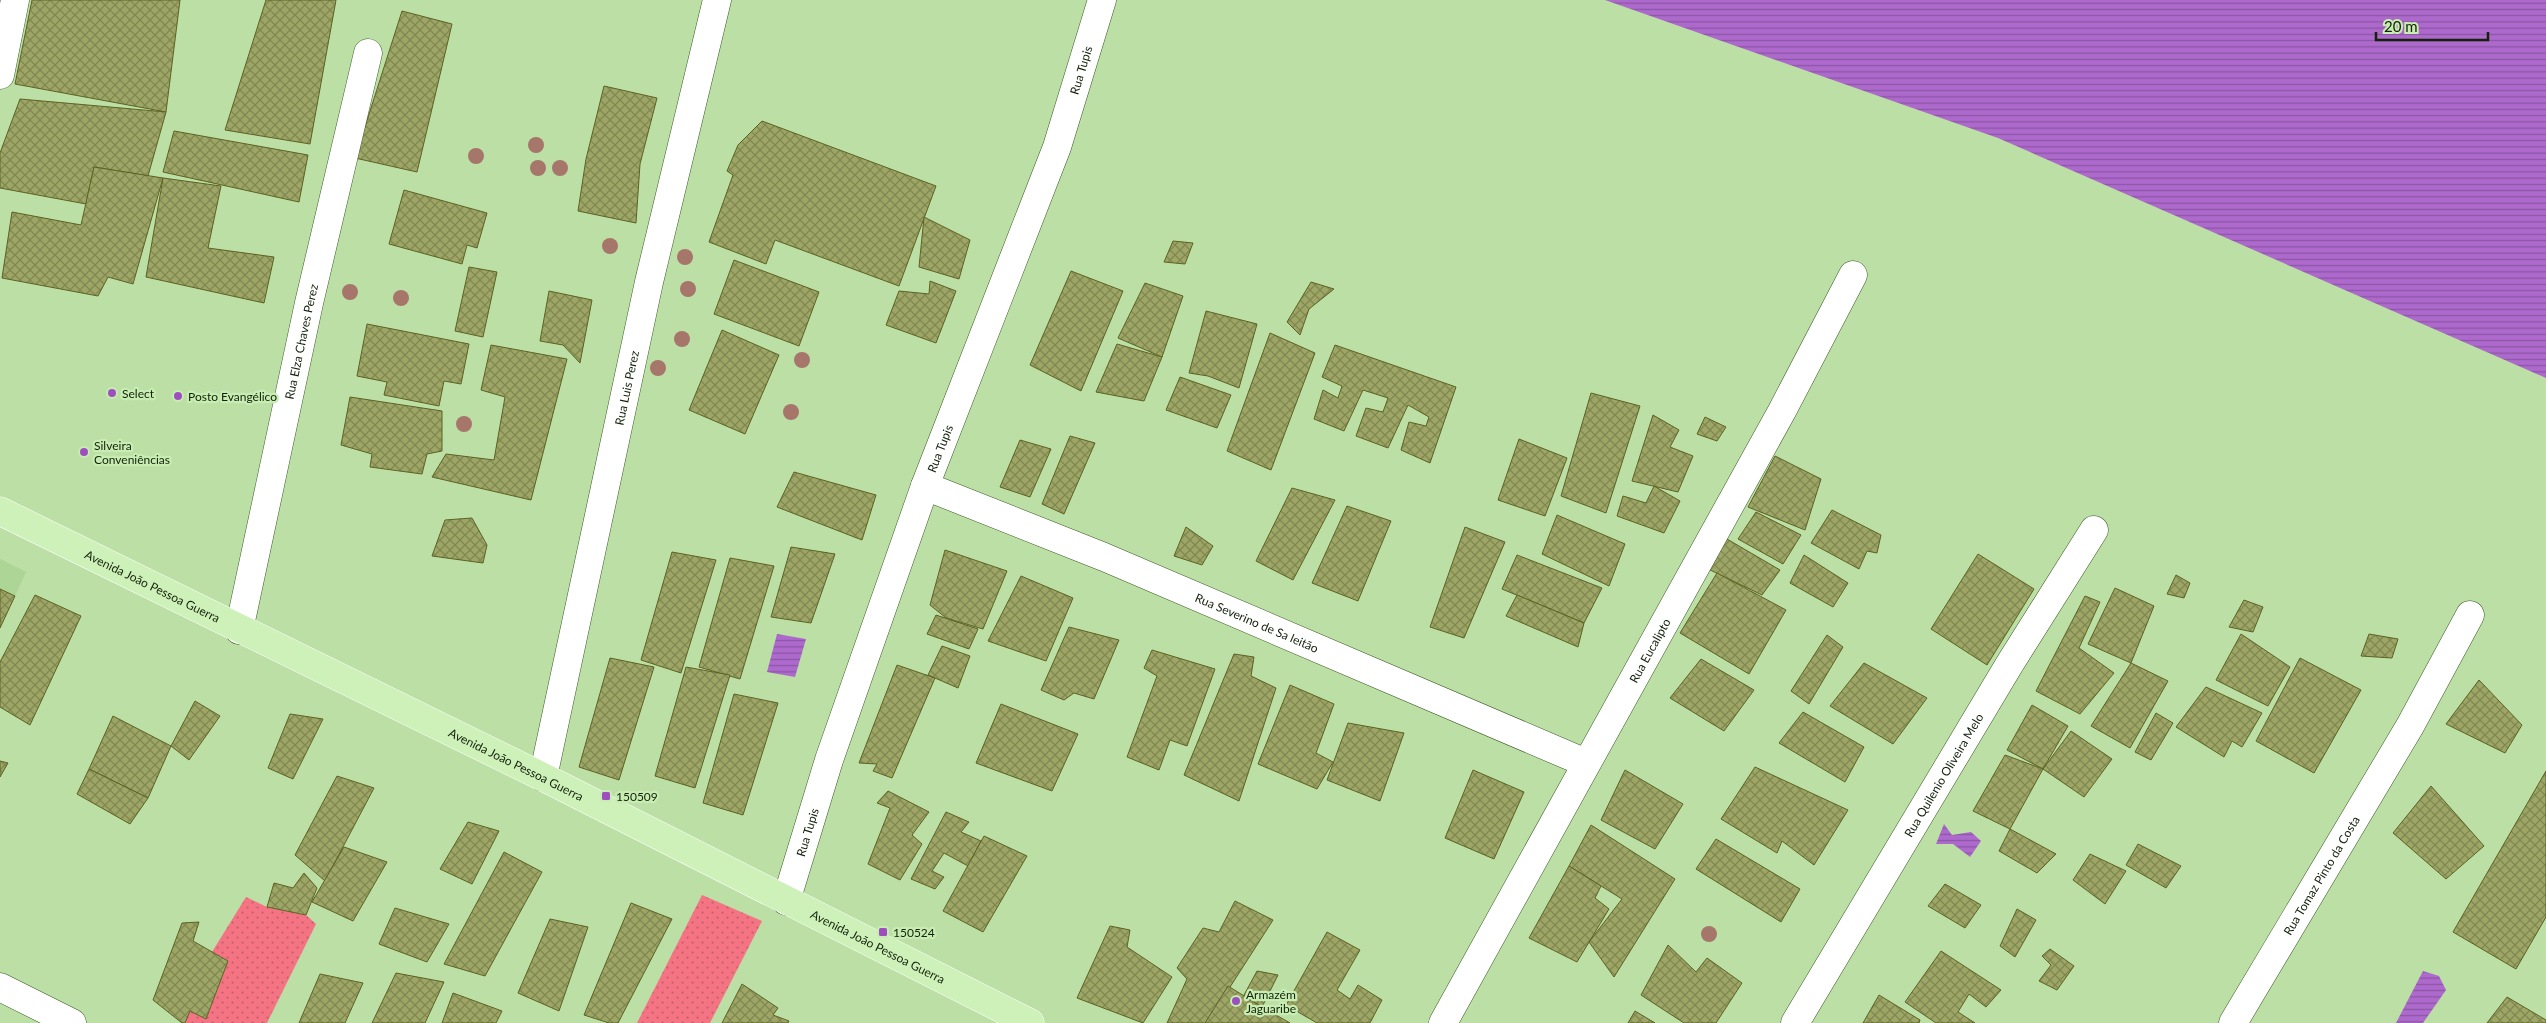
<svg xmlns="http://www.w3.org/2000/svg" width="2546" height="1023" viewBox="0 0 2546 1023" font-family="Lato,sans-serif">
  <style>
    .built { fill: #add595 }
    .grass { fill: url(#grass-dots) }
    .water { fill: url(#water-rules) }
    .building { fill: url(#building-cross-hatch); stroke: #5d6222 }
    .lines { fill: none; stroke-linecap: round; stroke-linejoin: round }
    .street-casing { stroke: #3c5b26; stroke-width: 29 }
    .primary-casing { stroke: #fff; stroke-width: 29 }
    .street { stroke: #fff; stroke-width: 28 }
    .primary { stroke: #cef1b9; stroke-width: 28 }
    .tree { fill: #a6766a }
    .poi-dot { fill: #9d4fc0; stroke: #c8edb2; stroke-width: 2 }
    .labels { text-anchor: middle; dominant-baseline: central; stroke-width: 4.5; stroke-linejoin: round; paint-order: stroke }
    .street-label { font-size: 12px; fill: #14210b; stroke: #c8edb2 }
    .poi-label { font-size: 12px; fill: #14210b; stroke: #c8edb2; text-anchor: start }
  </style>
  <defs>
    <pattern id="grass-dots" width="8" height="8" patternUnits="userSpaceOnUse" patternTransform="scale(1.25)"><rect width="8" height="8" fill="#f57484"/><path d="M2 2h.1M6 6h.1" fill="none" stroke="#c55f6a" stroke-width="1.8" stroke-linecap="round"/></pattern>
    <pattern id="water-rules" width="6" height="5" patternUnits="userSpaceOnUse" patternTransform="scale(1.25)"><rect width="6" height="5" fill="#ad69cc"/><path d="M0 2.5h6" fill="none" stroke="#8c56a4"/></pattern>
    <pattern id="building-cross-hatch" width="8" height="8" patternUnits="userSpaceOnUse" patternTransform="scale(1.25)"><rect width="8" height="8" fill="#9ea666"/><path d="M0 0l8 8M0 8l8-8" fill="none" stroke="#808752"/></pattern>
  </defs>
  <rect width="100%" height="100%" fill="#bbdfa5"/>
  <path class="built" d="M0,559L26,572L15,596L0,589Z"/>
  <g class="grass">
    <path d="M702,895L762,921L710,1023H637Z"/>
    <path d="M246,897L267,907L306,915L316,924L267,1023H185L190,1011L206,1019L228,961L212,952Z"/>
  </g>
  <g class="water">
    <path d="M1605,0H2546V378L1998,138Z"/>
    <path d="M777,634L806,639L795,677L767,672Z"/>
    <path d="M1944,824L1952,835L1971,832L1981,841L1970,857L1953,844H1936Z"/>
    <path d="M2423,971L2439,976L2446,990L2423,1023H2396Z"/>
  </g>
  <g class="building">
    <path d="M32,0H180L166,112L15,84Z"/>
    <path d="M266,0H336L310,144L225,130Z"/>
    <path d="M402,11L452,24L417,172L355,158Z"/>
    <path d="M604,86L657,98L640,164L636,223L578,211L586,159Z"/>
    <path d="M20,99L166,112L148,176L94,167L86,204L0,188V153Z"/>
    <path d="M762,121L936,186L899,286L775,240L766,264L709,242L733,175L727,171L738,145Z"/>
    <path d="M174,131L308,155L299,202L163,172Z"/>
    <path d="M94,167L163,178L133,284L108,277L98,296L2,278L12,212L81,225Z"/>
    <path d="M163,178L221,186L208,248L274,257L264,303L146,277Z"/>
    <path d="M404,190L487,213L477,248L467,245L462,264L389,244Z"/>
    <path d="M924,217L970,240L959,279L919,267Z"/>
    <path d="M1173,241L1193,243L1185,264L1164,262Z"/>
    <path d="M734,260L819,292L799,346L714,314Z"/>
    <path d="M469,267L497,272L483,337L455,331Z"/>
    <path d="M1071,271L1123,291L1081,391L1030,365Z"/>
    <path d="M930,281L956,291L936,343L886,325L899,291L929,294Z"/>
    <path d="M1311,282L1334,289L1309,309L1300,335L1287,322Z"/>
    <path d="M1145,283L1183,296L1162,357L1118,338Z"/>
    <path d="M549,291L592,300L580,363L563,345L540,341Z"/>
    <path d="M1206,311L1257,324L1239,388L1208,376L1189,373Z"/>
    <path d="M367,324L469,344L461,384L444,381L439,406L384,395L387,382L357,376Z"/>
    <path d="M722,330L779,355L745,434L689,410Z"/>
    <path d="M1270,333L1315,353L1271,470L1227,451Z"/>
    <path d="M1117,344L1162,357L1144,401L1096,392Z"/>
    <path d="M491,345L567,359L531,500L432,477L446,454L494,460L505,397L481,390Z"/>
    <path d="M1335,345L1456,387L1430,463L1401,450L1409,422L1426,426L1429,417L1408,405L1388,448L1356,436L1366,408L1383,412L1388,398L1363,390L1344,431L1314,419L1323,390L1338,398L1342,386L1322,377Z"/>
    <path d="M1180,377L1231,395L1217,428L1166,410Z"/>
    <path d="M1591,393L1640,406L1606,513L1561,496Z"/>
    <path d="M350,397L442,411V451L427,454L422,474L370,467L372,454L341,445Z"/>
    <path d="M1653,415L1679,430L1670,447L1693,456L1678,492L1632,481Z"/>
    <path d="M1705,417L1726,427L1717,441L1697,434Z"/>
    <path d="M1070,436L1095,443L1064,514L1042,504Z"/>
    <path d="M1519,439L1567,458L1545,516L1498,500Z"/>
    <path d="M1020,440L1051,449L1030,497L1000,487Z"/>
    <path d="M1775,456L1821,479L1805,530L1748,507Z"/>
    <path d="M794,472L876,495L862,540L777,507Z"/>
    <path d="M1654,486L1680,501L1664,533L1617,516L1623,496L1646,503Z"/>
    <path d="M1292,488L1335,500L1293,580L1256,561Z"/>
    <path d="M1347,506L1391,521L1358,601L1312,583Z"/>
    <path d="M1832,510L1881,535L1877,553L1867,551L1859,569L1811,543Z"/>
    <path d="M1756,512L1801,535L1783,564L1738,539Z"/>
    <path d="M1557,515L1625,544L1609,586L1542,554Z"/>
    <path d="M472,518L487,545L483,563L432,556L445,520Z"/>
    <path d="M1186,527L1213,546L1202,565L1174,556Z"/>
    <path d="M1465,527L1505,542L1464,638L1430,627Z"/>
    <path d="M1727,539L1780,570L1762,595L1706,568Z"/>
    <path d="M791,547L835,554L811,623L771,617Z"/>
    <path d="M945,550L1007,571L983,629L946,618L930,605Z"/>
    <path d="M672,552L716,560L681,673L641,660Z"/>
    <path d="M1978,554L2034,589L1987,665L1931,629Z"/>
    <path d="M1517,555L1602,588L1584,623L1502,589Z"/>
    <path d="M1804,555L1848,583L1833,607L1790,583Z"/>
    <path d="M730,558L774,566L740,679L699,667Z"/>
    <path d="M1717,573L1786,610L1749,674L1680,633Z"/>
    <path d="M2176,575L2190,583L2184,598L2167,594Z"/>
    <path d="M1021,576L1073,598L1046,661L988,641Z"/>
    <path d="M2115,588L2154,606L2131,663L2088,644Z"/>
    <path d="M0,589L15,596L0,628Z"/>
    <path d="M35,595L81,616L30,725L0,707V662Z"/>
    <path d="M1517,595L1584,623L1578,647L1506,616Z"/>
    <path d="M2085,596L2100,602L2079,648L2114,673L2080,714L2036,691Z"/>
    <path d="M2244,600L2263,607L2253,632L2229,627Z"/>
    <path d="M936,615L978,629L969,649L927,634Z"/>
    <path d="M1069,627L1119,640L1094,699L1074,693L1064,700L1041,690Z"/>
    <path d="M2241,634L2290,667L2268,706L2216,680Z"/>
    <path d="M2369,634L2398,639L2392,658L2361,656Z"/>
    <path d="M1827,635L1843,647L1809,704L1791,691Z"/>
    <path d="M942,646L970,656L958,688L928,675Z"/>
    <path d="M1152,650L1215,669L1187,746L1170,740L1159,770L1127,757L1157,676L1144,668Z"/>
    <path d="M1234,654L1254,657L1251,676L1276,688L1239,801L1184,775Z"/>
    <path d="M610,658L654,667L619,780L579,767Z"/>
    <path d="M2300,658L2361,690L2314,773L2256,741Z"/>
    <path d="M1701,659L1754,690L1724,731L1670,698Z"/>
    <path d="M1864,663L1927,698L1893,744L1830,706Z"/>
    <path d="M2131,663L2168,681L2130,748L2091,726Z"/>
    <path d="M897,665L935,678L892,778L873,771L877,764L859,763Z"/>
    <path d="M686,667L730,675L695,788L655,776Z"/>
    <path d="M2479,680L2522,725L2505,753L2446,724Z"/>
    <path d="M1290,685L1334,704L1316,753L1333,762L1317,789L1258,764Z"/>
    <path d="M2206,687L2262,713L2242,747L2232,741L2224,757L2176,727Z"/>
    <path d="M734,694L778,703L743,815L703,803Z"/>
    <path d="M195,701L220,716L189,760L171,746Z"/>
    <path d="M1001,704L1078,734L1052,791L976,763Z"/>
    <path d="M2032,705L2068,726L2043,769L2007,750Z"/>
    <path d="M1803,712L1864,747L1845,782L1779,743Z"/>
    <path d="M2156,713L2173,723L2151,760L2135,752Z"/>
    <path d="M290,714L323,719L293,779L268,768Z"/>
    <path d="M113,716L171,746L148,798L89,769Z"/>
    <path d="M1348,723L1404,733L1380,801L1327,780Z"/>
    <path d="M2071,731L2112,759L2084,797L2043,769Z"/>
    <path d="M2005,755L2043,769L2010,829L1973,811Z"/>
    <path d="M0,761L8,763L0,777Z"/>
    <path d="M1755,767L1848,810L1814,865L1782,841L1777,853L1721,819Z"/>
    <path d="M89,769L148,798L130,824L77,794Z"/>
    <path d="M1473,770L1524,792L1494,859L1445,838Z"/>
    <path d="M1625,770L1683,804L1655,849L1601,820Z"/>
    <path d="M2546,771V917L2516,969L2453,932Z"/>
    <path d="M337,776L374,788L325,881L295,855Z"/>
    <path d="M2431,786L2484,846L2446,879L2393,833Z"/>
    <path d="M888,791L929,812L912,835L922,844L900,880L868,864L890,808L877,803Z"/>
    <path d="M946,812L969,822L961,832L981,841L968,866L944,853L932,871L944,877L935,889L911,879Z"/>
    <path d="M468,822L499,831L472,884L440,869Z"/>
    <path d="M1591,825L1675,879L1614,977L1589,942L1622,899L1569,866Z"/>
    <path d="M2010,829L2056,854L2037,873L1999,851Z"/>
    <path d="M984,836L1027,856L983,932L943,911Z"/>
    <path d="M1716,839L1800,889L1781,922L1696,869Z"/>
    <path d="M2138,844L2181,866L2166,888L2126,865Z"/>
    <path d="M344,847L387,862L353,921L312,902Z"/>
    <path d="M504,852L542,872L485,976L444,964Z"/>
    <path d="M2090,854L2126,871L2105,904L2073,880Z"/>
    <path d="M1569,866L1601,886L1595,898L1609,909L1577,962L1529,938Z"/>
    <path d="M304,873L317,888L306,915L267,907L274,883L293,888Z"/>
    <path d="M1945,884L1981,905L1965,928L1928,906Z"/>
    <path d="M1235,901L1273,920L1207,1023H1167L1187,979L1177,968L1203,928L1219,932Z"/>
    <path d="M631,903L672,919L618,1023H609L584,1015Z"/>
    <path d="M395,908L449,924L427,962L379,944Z"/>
    <path d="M2017,909L2036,920L2015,957L2000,946Z"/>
    <path d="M550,919L588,927L559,1011L518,993Z"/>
    <path d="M199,922L193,941L228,961L206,1019L190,1011L185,1023H182L153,1000L182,923Z"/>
    <path d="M1110,926L1130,930L1127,947L1172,977L1143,1023L1077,998Z"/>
    <path d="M1327,932L1360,950L1337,990L1350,999L1358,985L1382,1000L1370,1023H1317L1286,1005Z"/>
    <path d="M1668,945L1696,972L1707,958L1742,983L1716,1023H1684L1641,995Z"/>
    <path d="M2050,949L2074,966L2057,990L2039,981L2051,965L2042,956Z"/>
    <path d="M1941,951L2001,990L1986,1007L1969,994L1958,1012L1975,1023H1936L1905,1002Z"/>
    <path d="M1257,971L1278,975L1262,1007L1244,995Z"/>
    <path d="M396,973L444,982L425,1023H372Z"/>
    <path d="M320,974L363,983L345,1023H299Z"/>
    <path d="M742,984L778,1008L773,1015L789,1021L788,1023H722Z"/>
    <path d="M1228,986L1262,1007L1290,1023H1205Z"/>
    <path d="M453,993L502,1011L496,1023H442Z"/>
    <path d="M1879,995L1920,1020L1919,1023H1863Z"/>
    <path d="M2507,997L2546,1020V1023H2487Z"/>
    <path d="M1635,1011L1655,1023H1628Z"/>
  </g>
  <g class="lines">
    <g class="street-casing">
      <g id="street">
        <path d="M0,75L15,0"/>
        <path id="s1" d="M925,486L1104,557L1586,763"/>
        <path id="s2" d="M239,630L309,303L368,53"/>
        <path id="s3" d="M543,777L649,282L717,0"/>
        <path id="s4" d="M786,901L829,760L925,486L1057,147L1102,0"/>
        <path d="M0,987L72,1023"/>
        <path id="s5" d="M1443,1023L1782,411L1853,275"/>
        <path id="s6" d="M1795,1023L2009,665L2094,530"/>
        <path id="s7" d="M2233,1023L2410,726L2470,615"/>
      </g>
    </g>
    <g class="primary-casing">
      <g id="primary">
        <path id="s8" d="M0,511L543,777L1030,1023"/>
      </g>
    </g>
    <use href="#street" class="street"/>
    <use href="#primary" class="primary"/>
  </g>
  <g class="tree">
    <circle cx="536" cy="145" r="8"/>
    <circle cx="476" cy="156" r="8"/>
    <circle cx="538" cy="168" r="8"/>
    <circle cx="560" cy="168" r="8"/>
    <circle cx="610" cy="246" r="8"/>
    <circle cx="685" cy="257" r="8"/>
    <circle cx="688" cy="289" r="8"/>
    <circle cx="350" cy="292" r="8"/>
    <circle cx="401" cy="298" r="8"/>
    <circle cx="682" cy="339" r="8"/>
    <circle cx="802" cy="360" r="8"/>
    <circle cx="658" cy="368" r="8"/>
    <circle cx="791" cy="412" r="8"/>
    <circle cx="464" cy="424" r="8"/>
    <circle cx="1709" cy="934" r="8"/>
  </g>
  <g class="poi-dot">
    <circle cx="112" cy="393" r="5"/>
    <circle cx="178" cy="396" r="5"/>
    <circle cx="84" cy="452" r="5"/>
    <rect x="601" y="791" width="10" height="10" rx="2.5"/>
    <rect x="878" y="927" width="10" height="10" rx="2.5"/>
    <circle cx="1236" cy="1001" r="5"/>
  </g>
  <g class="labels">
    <g class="street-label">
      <text stroke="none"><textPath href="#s4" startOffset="882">Rua Tupis</textPath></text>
      <text stroke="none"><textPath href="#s2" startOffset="295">Rua Elza Chaves Perez</textPath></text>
      <text stroke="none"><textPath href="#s3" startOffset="398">Rua Luis Perez</textPath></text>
      <text stroke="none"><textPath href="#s4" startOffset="478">Rua Tupis</textPath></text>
      <text stroke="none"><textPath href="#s8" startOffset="170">Avenida João Pessoa Guerra</textPath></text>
      <text stroke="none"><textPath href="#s1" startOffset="359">Rua Severino de Sa leitão</textPath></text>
      <text stroke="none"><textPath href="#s5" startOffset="426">Rua Eucalipto</textPath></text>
      <text stroke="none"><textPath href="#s8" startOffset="575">Avenida João Pessoa Guerra</textPath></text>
      <text stroke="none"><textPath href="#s6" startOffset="289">Rua Quilenio Oliveira Melo</textPath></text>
      <text stroke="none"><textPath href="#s4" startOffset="72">Rua Tupis</textPath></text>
      <text stroke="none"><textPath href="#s7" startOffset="172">Rua Tomaz Pinto da Costa</textPath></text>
      <text stroke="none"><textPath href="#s8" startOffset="980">Avenida João Pessoa Guerra</textPath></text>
    </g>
    <g class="poi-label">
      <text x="122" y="393">Select</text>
      <text x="188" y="396">Posto Evangélico</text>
      <text x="94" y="445">Silveira<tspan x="94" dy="14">Conveniências</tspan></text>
      <text x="616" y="796">150509</text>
      <text x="893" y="932">150524</text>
      <text x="1246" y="994">Armazém<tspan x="1246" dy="14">Jaguaribe</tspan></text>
    </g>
  </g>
  <path d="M2376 32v8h112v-8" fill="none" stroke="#14210b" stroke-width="2.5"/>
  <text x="2384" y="32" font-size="15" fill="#14210b" stroke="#c8edb2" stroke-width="4" paint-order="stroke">20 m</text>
</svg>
